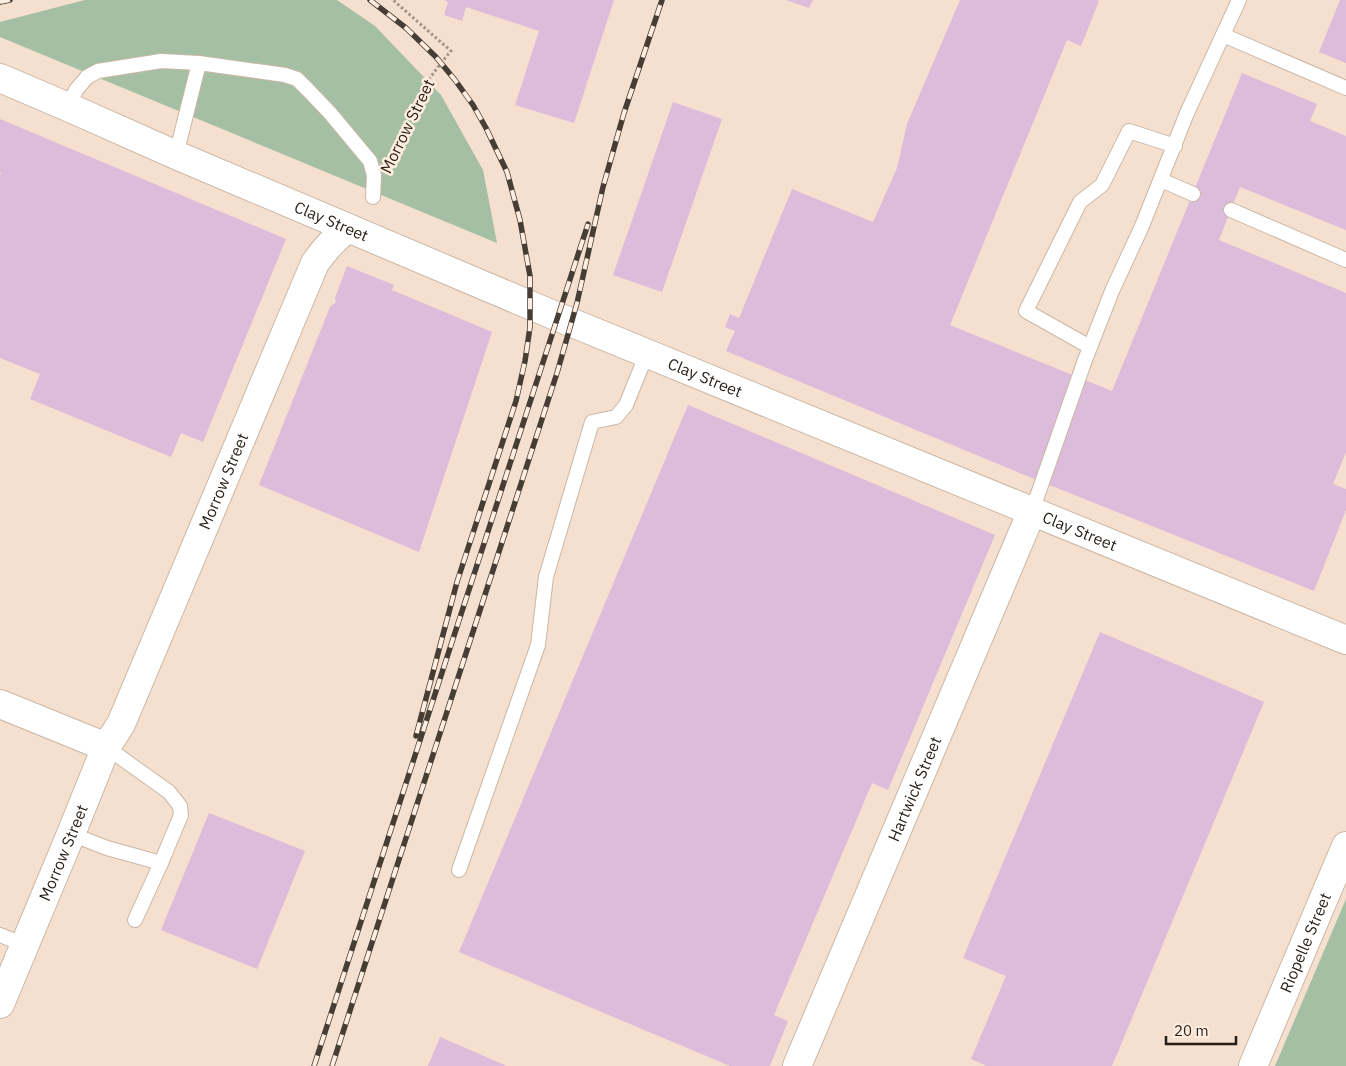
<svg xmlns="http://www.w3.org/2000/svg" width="1346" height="1066" viewBox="0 0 1346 1066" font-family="'IBM Plex Sans',sans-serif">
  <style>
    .green { fill: #a4bfa3 }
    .building { fill: #dcbcdb }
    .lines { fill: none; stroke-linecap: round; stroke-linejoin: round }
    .lane-casing { stroke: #cbb7a6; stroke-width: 16 }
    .street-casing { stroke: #cbb7a6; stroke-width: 30 }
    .path { stroke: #a39386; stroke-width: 3; stroke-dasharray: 2.5 2.5; stroke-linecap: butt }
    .lane { stroke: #fff; stroke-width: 14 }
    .street { stroke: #fff; stroke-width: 28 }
    .rail-casing { stroke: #463d34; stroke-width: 5.5 }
    .rail { stroke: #ffede0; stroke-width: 4; stroke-dasharray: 11; stroke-linecap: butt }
    .labels { text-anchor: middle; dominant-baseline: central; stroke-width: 5; stroke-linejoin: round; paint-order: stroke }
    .street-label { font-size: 16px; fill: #261f18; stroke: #ffede0 }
  </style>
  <rect width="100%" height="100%" fill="#f5dfce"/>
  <g class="green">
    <path d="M85,0H337L375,26L441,95L483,170L497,243L0,37V22Z"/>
    <path d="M1346,899V1066H1275Z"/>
  </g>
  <g class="building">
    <path d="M444,0H614L574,123L515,105L539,31L466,7L462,21L444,15L448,2Z"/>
    <path d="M786,0H813L809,8Z"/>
    <path d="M960,0H1096L1099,1L1081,46L1067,40L950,325L1112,391L1242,73L1317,104L1310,121L1346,136V230L1240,187L1219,240L1346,293V452L1333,484L1346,489V510L1314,591L1027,476L726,351L735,331L725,327L730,314L739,318L792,189L873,222L897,168L907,124Z"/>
    <path d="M1340,0H1346V63L1319,52Z"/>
    <path d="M673,102L722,119L662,292L613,275Z"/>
    <path d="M0,119L286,239L203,442L181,433L171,457L30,399L40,374L0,358V176L1,172H0Z"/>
    <path d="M347,266L394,285L392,290L492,332L419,552L259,485L330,307L336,302L335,298Z"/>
    <path d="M688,405L995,535L888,790L872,783L774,1015L788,1021L770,1066H730L459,952Z"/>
    <path d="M1100,632L1264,702L1112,1066H987L971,1059L1006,976L963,958Z"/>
    <path d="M209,813L305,851L257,969L161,930Z"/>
    <path d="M440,1037L507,1066H428Z"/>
  </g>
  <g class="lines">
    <g class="lane-casing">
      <g id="lane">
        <path d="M1223,35L1346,88"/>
        <path d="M68,107L76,90L87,77L98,71L161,61L199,63"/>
        <path d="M176,155L199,63L285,75L297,79L308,90L330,113L370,161L374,175L373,197"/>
        <path d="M1161,180L1193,194"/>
        <path d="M1231,210L1346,260"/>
        <path d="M1090,347L1026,311L1080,202L1102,185L1129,131L1175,146"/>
        <path d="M1032,511L1085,360L1112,291L1142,226L1187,113L1239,0"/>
        <path d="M71,834L107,848L161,863L181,815L180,806L169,792L106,747"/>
        <path d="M459,870L538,645L546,577L592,422L616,417L626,405L647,353"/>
        <path d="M135,920L161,863"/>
        <path d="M0,935L25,945"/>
      </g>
    </g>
    <g class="street-casing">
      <g id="street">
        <path id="s1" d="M0,78L68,107L176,155L558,317L1346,640"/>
        <path d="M0,704L106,747"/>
        <path id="s2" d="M0,1004L71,834L106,747L121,724L315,263C324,250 335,238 348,228"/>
        <path id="s3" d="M797,1066L1032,511"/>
        <path id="s4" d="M1253,1066L1346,846"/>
      </g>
    </g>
    <path class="path" d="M389,160C399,136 409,112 423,89C431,75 441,63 451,51L393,0"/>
    <use href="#lane" class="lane"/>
    <use href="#street" class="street"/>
    <g class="rail-casing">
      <g id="rail">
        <path d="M370,0L406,28L436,57L455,80L473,105L486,128L507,172L520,220L530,276V327L525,361L516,401L457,582L416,736"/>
        <path d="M0,2L10,0"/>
        <path d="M314,1066L588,224"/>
        <path d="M332,1066L557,373L577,303L603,187L624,113L662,0"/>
      </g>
    </g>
    <use href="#rail" class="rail"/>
  </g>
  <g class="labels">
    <g class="street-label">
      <text transform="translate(407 126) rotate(-64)">Morrow Street</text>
      <text stroke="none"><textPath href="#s1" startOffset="361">Clay Street</textPath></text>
      <text stroke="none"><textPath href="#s1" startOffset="766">Clay Street</textPath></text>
      <text stroke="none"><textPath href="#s2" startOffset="569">Morrow Street</textPath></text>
      <text stroke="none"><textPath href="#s1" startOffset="1171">Clay Street</textPath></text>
      <text stroke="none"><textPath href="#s3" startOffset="301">Hartwick Street</textPath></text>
      <text stroke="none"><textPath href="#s2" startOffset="164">Morrow Street</textPath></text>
      <text stroke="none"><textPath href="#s4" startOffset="134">Riopelle Street</textPath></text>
    </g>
  </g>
  <path d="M1166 1036v8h70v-8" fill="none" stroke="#261f18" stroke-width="2.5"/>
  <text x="1174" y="1036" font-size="15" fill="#261f18" stroke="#ffede0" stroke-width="4" paint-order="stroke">20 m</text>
</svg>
